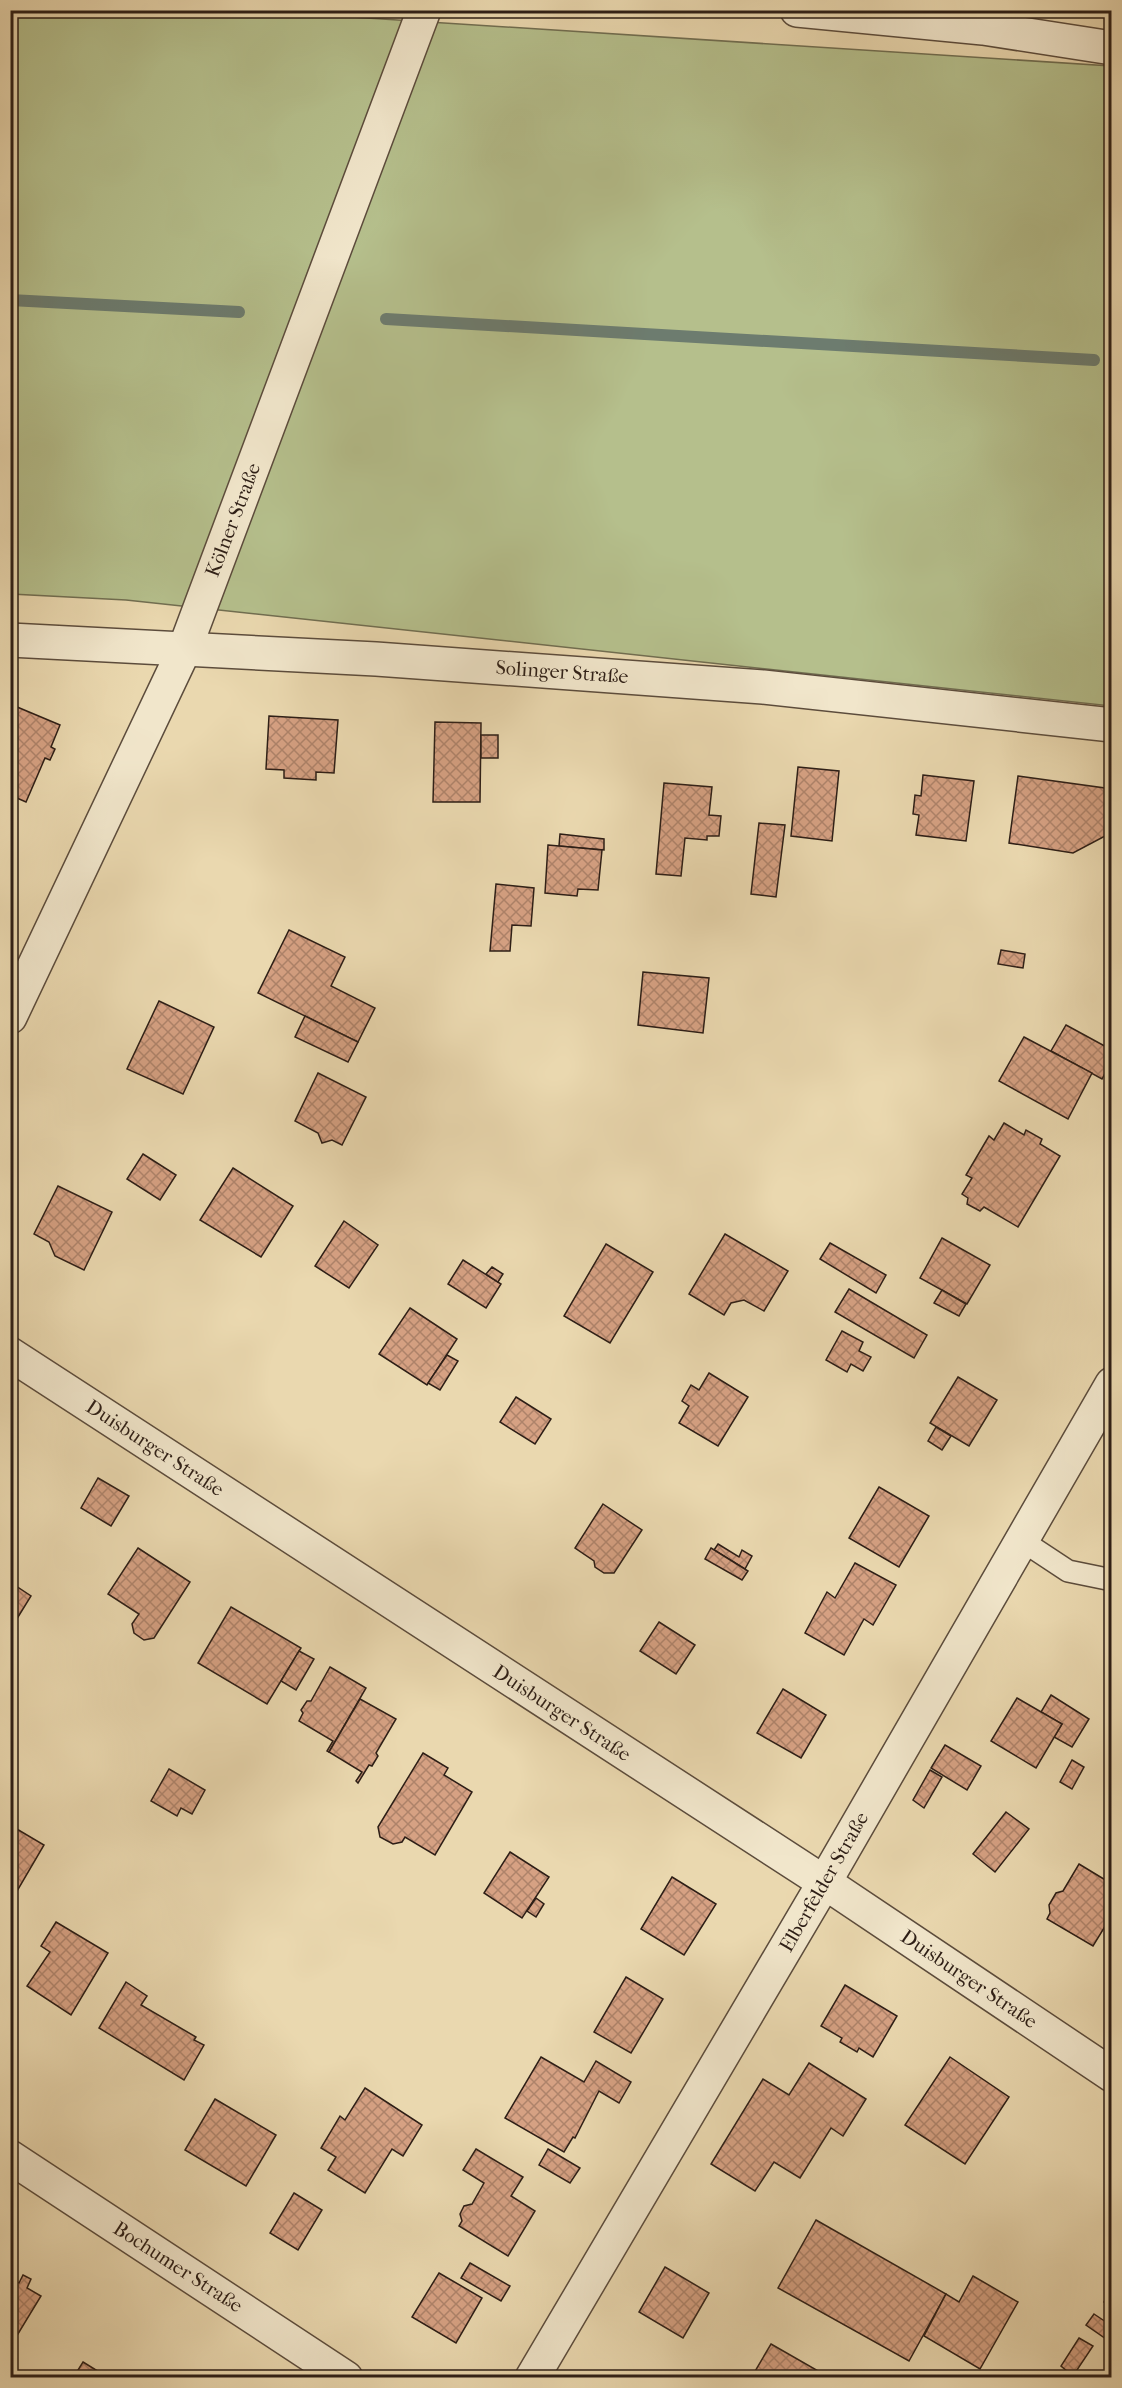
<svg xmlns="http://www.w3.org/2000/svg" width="1122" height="2388" viewBox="0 0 1122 2388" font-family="'IM FELL French Canon',serif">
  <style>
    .grass { fill: #b5bf8c; stroke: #716e51; stroke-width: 1.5 }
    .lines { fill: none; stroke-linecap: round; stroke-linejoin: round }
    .stream { stroke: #6d7c6f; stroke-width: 12 }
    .building { fill: url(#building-cross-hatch); stroke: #2d1e16; stroke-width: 1.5 }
    .lane-casing { stroke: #5c4c3c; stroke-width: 24 }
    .street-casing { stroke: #5c4c3c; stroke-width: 36 }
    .lane { stroke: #f1e6cb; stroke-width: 21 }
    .street { stroke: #f1e6cb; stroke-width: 33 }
    .labels { text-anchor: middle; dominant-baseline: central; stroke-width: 4.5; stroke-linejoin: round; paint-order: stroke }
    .street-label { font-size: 20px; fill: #2d1e16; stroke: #f1e6cb }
  </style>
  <defs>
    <pattern id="building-cross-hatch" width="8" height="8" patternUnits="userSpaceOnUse" patternTransform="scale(1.5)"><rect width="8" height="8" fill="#d6a183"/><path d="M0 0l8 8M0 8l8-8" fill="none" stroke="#ae836a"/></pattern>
  </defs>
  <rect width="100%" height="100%" fill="#ead8af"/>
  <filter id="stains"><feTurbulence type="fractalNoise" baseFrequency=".00333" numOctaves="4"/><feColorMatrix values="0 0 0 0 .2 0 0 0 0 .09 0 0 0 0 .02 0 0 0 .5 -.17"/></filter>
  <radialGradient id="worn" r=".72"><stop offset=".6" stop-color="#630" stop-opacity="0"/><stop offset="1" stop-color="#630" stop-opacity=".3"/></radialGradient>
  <path class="grass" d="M11,11H258L1111,66V706L126,600L11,594Z"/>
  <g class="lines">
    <g class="stream">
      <path d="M10,300L239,312"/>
      <path d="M386,319L1094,360"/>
    </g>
  </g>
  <g class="building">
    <path d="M10,704L60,725L51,747L55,749L50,760L45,758L26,802L10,795Z"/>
    <path d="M269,716L338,720L334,773L316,772V780L284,778V770L266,769Z"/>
    <path d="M435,722L481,723L480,802H433Z"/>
    <rect x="481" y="735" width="17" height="23"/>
    <path d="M798,767L839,771L832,841L791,836Z"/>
    <path d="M923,775L974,781L966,841L916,835L919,815L913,814L915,795L921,796Z"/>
    <path d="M1018,776L1112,789L1107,835L1073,853L1009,843Z"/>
    <path d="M664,783L712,787L709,815L721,816L719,836H707V840L685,838L681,876L656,874Z"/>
    <path d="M759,823L785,825L776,897L751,894Z"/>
    <path d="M560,834L604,839V850L559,846Z"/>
    <path d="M548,845L602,850L598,890L578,889L577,896L545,893Z"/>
    <path d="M496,884L534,888L531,926L512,925L510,951H490Z"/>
    <path d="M289,930L345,957L331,986L375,1008L358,1042L258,993Z"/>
    <path d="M1001,950L1025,954L1023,968L998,964Z"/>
    <path d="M643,972L709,978L703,1033L638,1025Z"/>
    <path d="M159,1001L214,1027L183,1094L127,1069Z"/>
    <path d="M305,1016L358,1042L348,1062L295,1037Z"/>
    <path d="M1066,1025L1112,1050V1060L1102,1079L1051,1051Z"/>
    <path d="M1024,1037L1092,1073L1068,1119L999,1081Z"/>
    <path d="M318,1073L366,1097L342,1145L332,1140L322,1143L318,1133L295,1121Z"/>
    <path d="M1004,1123L1024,1135L1026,1130L1042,1139L1040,1144L1060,1156L1018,1227L984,1207L980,1211L967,1204L968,1198L962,1194L972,1178L966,1175L989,1136L994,1140Z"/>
    <path d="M143,1154L176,1175L160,1200L127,1179Z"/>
    <path d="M233,1168L293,1206L261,1257L200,1220Z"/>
    <path d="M58,1186L112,1212L84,1270L55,1256L49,1242L34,1234Z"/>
    <path d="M344,1221L378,1245L349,1288L315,1266Z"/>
    <path d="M725,1234L788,1271L764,1311L744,1300L731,1303L724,1315L689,1294Z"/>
    <path d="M942,1238L990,1265L967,1304L920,1278Z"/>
    <path d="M830,1243L886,1275L876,1293L820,1259Z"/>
    <path d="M606,1244L653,1272L610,1343L564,1316Z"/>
    <path d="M463,1260L501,1284L486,1308L448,1284Z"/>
    <path d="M492,1267L503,1274L498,1282L486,1274Z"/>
    <path d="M849,1289L927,1335L914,1358L835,1312Z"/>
    <path d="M942,1290L966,1304L959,1316L934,1303Z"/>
    <path d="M410,1308L457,1339L427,1385L379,1354Z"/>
    <path d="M842,1331L863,1342L859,1351L871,1357L863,1371L851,1364L847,1372L826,1360Z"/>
    <path d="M447,1355L458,1361L440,1390L428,1383Z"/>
    <path d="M709,1373L748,1397L718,1446L679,1423L689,1406L682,1401L691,1385L699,1390Z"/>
    <path d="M958,1377L997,1400L969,1446L930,1423Z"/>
    <path d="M516,1397L551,1419L535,1444L500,1422Z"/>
    <path d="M936,1427L951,1436L942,1450L928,1441Z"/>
    <path d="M98,1478L129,1496L111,1526L81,1508Z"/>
    <path d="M879,1487L929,1516L899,1567L849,1538Z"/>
    <path d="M603,1504L642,1530L614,1573H604L595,1567L594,1561L575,1548Z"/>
    <path d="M718,1544L739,1557L742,1550L752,1556L745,1569L714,1550Z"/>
    <path d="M138,1548L190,1582L154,1638L144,1640L134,1633L132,1624L139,1614L108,1594Z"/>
    <path d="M711,1548L748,1571L742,1580L705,1559Z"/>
    <path d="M855,1563L896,1585L873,1625L864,1619L844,1655L805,1633L827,1592L835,1598Z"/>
    <path d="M10,1582L31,1596L10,1630Z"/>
    <path d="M231,1607L301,1648L267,1704L198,1663Z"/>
    <path d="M659,1622L695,1645L676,1674L640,1651Z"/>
    <path d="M299,1651L314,1659L296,1690L281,1681Z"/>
    <path d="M330,1667L366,1688L329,1752L327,1751L333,1741L299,1721L303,1713L301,1710L307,1701H311Z"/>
    <path d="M783,1689L826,1715L801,1758L757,1733Z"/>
    <path d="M1051,1695L1089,1719L1072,1747L1054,1737L1062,1724L1041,1712Z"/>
    <path d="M1017,1698L1062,1724L1036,1768L991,1741Z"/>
    <path d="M360,1699L396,1719L376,1753L378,1756L372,1766L369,1765L358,1783L356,1781L362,1772L329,1752Z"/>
    <path d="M945,1745L981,1766L967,1790L931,1768Z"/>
    <path d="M423,1753L448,1768L444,1775L472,1792L435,1855L405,1837L402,1842L393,1844L380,1837L378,1827Z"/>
    <path d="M1072,1760L1084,1767L1072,1789L1060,1782Z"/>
    <path d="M169,1769L205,1790L192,1814L181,1808L177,1816L151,1801Z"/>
    <path d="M930,1770L942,1777L924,1808L913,1800Z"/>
    <path d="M1006,1812L1029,1829L995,1872L973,1854Z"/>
    <path d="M10,1825L44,1845L13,1898L10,1896Z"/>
    <path d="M510,1852L549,1877L522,1918L484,1893Z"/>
    <path d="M1079,1864L1112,1884V1915L1093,1946L1047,1919L1050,1913L1049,1905L1056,1893L1063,1891Z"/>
    <path d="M672,1877L716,1904L684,1955L641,1929Z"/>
    <path d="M536,1898L544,1904L536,1917L527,1911Z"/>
    <path d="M56,1922L108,1953L71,2015L27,1986L50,1952L41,1946Z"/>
    <path d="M626,1977L663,1999L631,2053L594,2032Z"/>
    <path d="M126,1982L147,1996L141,2005L196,2037L194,2040L204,2045L184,2080L99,2028Z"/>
    <path d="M845,1985L897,2016L873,2057L859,2048L857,2052L840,2042L842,2038L821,2026Z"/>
    <path d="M541,2057L584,2082L596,2061L631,2082L619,2103L599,2091L575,2138L573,2137L564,2152L505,2118Z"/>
    <path d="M950,2057L1009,2097L965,2164L905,2125Z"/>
    <path d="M809,2063L866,2099L843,2136L831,2128L800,2178L774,2162L755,2191L711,2164L763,2079L789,2095Z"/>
    <path d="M365,2088L422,2125L403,2156L392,2149L365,2193L328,2170L336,2157L321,2148L340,2116L345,2120Z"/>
    <path d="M215,2099L276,2135L246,2186L185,2150Z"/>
    <path d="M476,2149L523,2177L511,2196L535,2211L508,2256L459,2226L462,2221L460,2214L464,2206L472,2204L484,2183L463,2170Z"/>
    <path d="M548,2149L580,2168L570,2183L539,2165Z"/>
    <path d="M294,2193L322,2210L298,2250L270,2233Z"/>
    <path d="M816,2220L946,2294L909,2361L778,2288Z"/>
    <path d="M470,2263L510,2286L501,2301L461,2278Z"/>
    <path d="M665,2267L709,2293L683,2338L639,2312Z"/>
    <path d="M439,2273L482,2298L456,2343L412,2317Z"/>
    <path d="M23,2275L31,2279L27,2288L41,2296L10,2347V2278L19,2283Z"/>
    <path d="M973,2276L1018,2302L980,2369L924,2336L946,2294L959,2302Z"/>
    <path d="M1112,2290V2306L1104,2302Z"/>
    <path d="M1094,2314L1112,2326L1109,2341L1086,2325Z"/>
    <path d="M1079,2338L1093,2346L1073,2376L1061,2366Z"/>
    <path d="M771,2344L820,2372L817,2378H751Z"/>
    <path d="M83,2362L109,2378H73Z"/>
  </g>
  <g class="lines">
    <g class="lane-casing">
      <path id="lane" d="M1021,1540L1068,1571L1112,1580"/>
    </g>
    <g class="street-casing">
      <g id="street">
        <path d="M797,10L983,28L1112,48"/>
        <path d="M10,640L376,659L763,687L1112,725"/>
        <path d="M10,1017L185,648L424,10"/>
        <path d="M10,1354L839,1892L1112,2075"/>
        <path d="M10,2157L346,2378"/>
        <path d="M532,2378L824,1883L1112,1384"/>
      </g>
    </g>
    <use href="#lane" class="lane"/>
    <use href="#street" class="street"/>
  </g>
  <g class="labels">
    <g class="street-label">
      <text transform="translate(233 520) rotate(-69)">Kölner Straße</text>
      <text transform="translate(562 672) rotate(4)">Solinger Straße</text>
      <text transform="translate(155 1448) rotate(33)">Duisburger Straße</text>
      <text transform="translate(562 1713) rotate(33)">Duisburger Straße</text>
      <text transform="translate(824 1882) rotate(-60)">Elberfelder Straße</text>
      <text transform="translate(969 1979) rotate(34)">Duisburger Straße</text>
      <text transform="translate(178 2267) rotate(33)">Bochumer Straße</text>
    </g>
  </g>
  <rect width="1122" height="2388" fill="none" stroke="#ead8af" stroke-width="36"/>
  <rect x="12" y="12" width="1098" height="2364" fill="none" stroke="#2d1e16" stroke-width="3"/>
  <rect x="18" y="18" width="1086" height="2352" fill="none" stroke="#2d1e16" stroke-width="1.5"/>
  <rect width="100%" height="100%" filter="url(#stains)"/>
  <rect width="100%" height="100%" fill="url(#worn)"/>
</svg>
